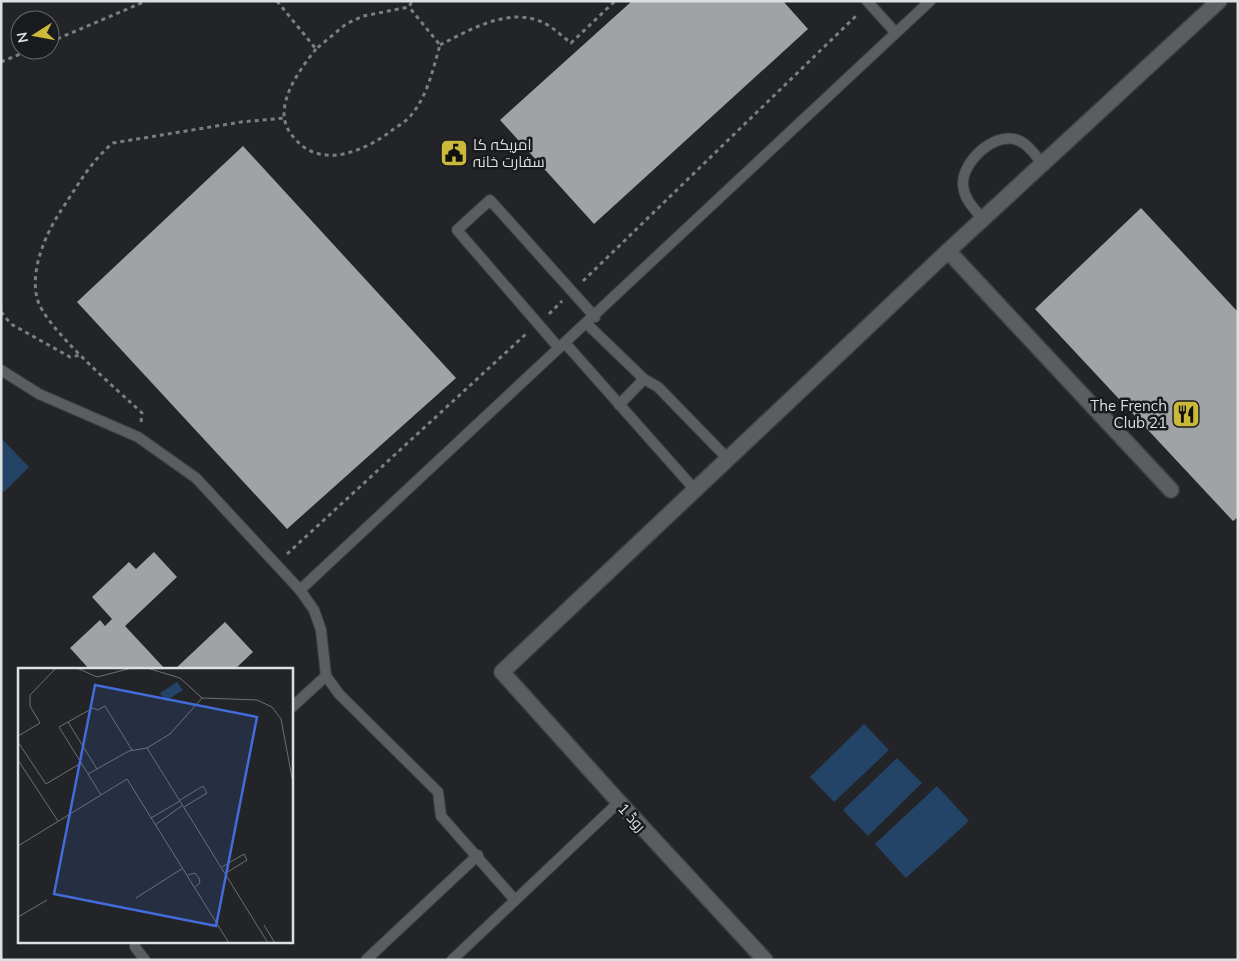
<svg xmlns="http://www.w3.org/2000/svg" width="1239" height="961" viewBox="0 0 1239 961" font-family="Mulish,Cairo,sans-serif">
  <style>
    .green { fill: #244467 }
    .building { fill: #a0a3a6 }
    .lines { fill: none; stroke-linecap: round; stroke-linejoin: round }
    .lane-casing { stroke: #3e4042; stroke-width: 12 }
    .street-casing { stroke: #3e4042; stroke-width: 18 }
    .secondary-casing { stroke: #3e4042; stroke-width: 18 }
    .path { stroke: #7c7e81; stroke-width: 3; stroke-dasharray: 4 4; stroke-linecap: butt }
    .lane { stroke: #5b5e61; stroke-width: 10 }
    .street { stroke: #5b5e61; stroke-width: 15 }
    .secondary { stroke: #5b5e61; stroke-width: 15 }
    .labels { text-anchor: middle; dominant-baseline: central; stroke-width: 5; stroke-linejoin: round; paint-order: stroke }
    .poi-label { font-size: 15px; fill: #dddfe1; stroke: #191b1e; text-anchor: start }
    .street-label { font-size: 15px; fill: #dddfe1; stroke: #191b1e }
    .inset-road { fill: none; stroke: #6d6f71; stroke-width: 1 }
    .view { fill: #436bda; fill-opacity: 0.15; stroke: #436bda; stroke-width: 2.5 }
    .inset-edge { fill: none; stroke: #dddfe1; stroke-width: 2.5 }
  </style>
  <rect width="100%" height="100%" fill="#222427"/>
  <g class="green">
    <path d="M1,438L29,467L4,492L1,489Z"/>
    <path d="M864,724L889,750L834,802L810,777Z"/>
    <path d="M897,758L922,783L868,836L843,810Z"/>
    <path d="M937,786L969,821L906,878L875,844Z"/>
  </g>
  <g class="building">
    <path d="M632,1H783L808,29L594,224L500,120Z"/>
    <path d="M243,146L456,378L287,529L77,302Z"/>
    <path d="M1141,208L1238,312V517L1233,521L1035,309Z"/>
    <path d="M154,552L177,577L125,626L166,670H90L70,648L100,620L105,626L112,619L92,597L129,562L136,569Z"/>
    <path d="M225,622L253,652L234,670H174Z"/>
  </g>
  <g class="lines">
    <g class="lane-casing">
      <g id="lane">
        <path d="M867,1L895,32"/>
        <path d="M983,219C974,209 963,198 963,183C963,162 992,134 1014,139C1026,141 1035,155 1043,164"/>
        <path d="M587,324L644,379L658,387L729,460"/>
        <path d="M565,343L696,491"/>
        <path d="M559,348L457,230L490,200L595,317"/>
        <path d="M1,370L39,394L138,437L196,478L300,590"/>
        <path d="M619,405L644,379"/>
        <path d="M291,708L326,676"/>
        <path d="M515,900L441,816L438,792L339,694L326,676L321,630L314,610L300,590L930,1"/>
        <path d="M135,942V947L145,960"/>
        <path d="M366,960L478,855"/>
        <path d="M452,960L619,802"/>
      </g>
    </g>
    <g class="street-casing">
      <path id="street" d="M948,251L1171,490"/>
    </g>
    <g class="secondary-casing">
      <path id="secondary" d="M765,960L619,802L502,672L948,251L1219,1"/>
    </g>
    <g class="path">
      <path d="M277,1L316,49L346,24L363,16L409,7L412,1"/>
      <path d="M50,42L146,1"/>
      <path d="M440,45C471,29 512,5 546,24C555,29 563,37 571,43L615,1"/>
      <path d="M316,49C302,67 285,89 284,113C284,124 289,133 296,140C322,169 365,151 391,131C398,126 407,121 412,114C428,94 433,69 440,45L409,7"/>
      <path d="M1,62L30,50"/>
      <path d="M583,281L858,14"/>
      <path d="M1,312L11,324L70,357L81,355"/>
      <path d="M549,314L562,301"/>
      <path d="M141,422L142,413C118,390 44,328 37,298C30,269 46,233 62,209C78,185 91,161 113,143L241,122L285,118"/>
      <path d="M287,554L527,333"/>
    </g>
    <use href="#lane" class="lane"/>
    <use href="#street" class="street"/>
    <use href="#secondary" class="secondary"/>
  </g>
  <defs>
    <g id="civic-square" transform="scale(1.4375)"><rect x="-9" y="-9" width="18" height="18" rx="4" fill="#cbba39" stroke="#191b1e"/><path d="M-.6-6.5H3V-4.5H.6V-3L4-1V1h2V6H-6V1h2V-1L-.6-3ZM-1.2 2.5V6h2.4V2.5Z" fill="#111"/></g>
    <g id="restaurant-square" transform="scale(1.4375)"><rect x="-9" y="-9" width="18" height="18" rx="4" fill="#cbba39" stroke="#191b1e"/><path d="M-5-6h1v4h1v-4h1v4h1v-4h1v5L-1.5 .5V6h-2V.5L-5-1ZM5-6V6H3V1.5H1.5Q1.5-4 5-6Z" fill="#111"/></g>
  </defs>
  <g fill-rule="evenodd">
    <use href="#civic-square" x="454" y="153"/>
    <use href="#restaurant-square" x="1186" y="414"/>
  </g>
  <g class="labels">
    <g class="poi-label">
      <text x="473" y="144">امریکہ کا<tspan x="473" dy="17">سفارت خانہ</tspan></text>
      <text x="1167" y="405" text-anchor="end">The French<tspan x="1167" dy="17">Club 21</tspan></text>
    </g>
    <g class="street-label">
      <text transform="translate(632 817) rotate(47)">روڈ 1</text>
    </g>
  </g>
  <g transform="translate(18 668)">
    <rect width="275" height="275" fill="#222427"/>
    <path d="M159,14L165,22L148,33L142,25Z" fill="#244467"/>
    <path class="inset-road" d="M59,0L79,9L114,0M129,0L162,10L184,30L239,32L254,39L263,51L275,115M50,54L79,101M0,68L22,55L12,38V27L38,0M0,74L28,116L63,95M129,80L152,66L184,30M0,92L40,153M70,106L111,83L129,80L250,275M83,127L41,59L75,40L80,42L87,38L114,82M162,132L185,118L189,125L166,139M133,150L162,133M137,157L165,137M0,178L109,111L211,275M204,199L226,186L229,192L208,205M170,207L177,205L181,210L182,215L177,219M118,230L165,200M0,249L29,232M246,257L257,275"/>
    <path class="view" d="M77,17L239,49L198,258L36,226Z"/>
    <rect width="275" height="275" class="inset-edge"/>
  </g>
  <rect width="1239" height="961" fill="none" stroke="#dddfe1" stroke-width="5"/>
  <g transform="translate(35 35) rotate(259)"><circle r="24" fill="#191b1e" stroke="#67696c"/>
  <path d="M0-4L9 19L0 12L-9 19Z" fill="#cbba39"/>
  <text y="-8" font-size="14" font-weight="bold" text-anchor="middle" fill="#dddfe1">N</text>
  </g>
</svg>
